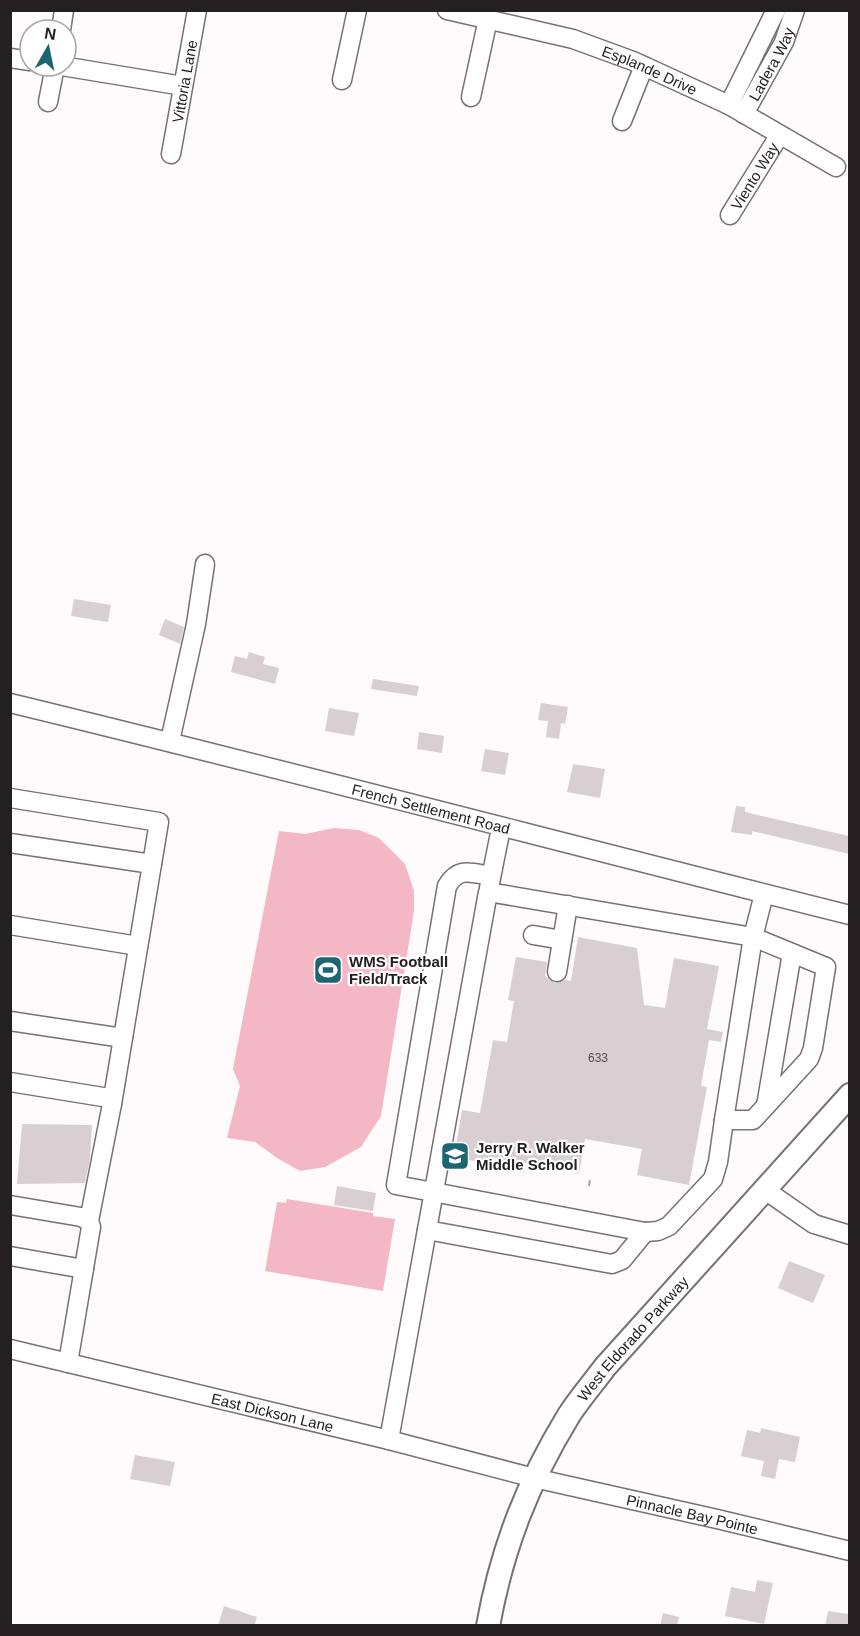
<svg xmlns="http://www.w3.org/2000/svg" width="860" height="1636" viewBox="0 0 860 1636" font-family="Helvetica,sans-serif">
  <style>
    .green { fill: #f4b7c6 }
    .building { fill: #d9ced1 }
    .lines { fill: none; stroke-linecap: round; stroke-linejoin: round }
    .minor-casing { stroke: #797072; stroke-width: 21 }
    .major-casing { stroke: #797072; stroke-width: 26 }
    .path { stroke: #aaa5a6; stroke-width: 2; stroke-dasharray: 6 3; stroke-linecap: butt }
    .minor { stroke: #fff; stroke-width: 18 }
    .major { stroke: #fff; stroke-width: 22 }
    .labels { text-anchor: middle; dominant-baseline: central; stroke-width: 4.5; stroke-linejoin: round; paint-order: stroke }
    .number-label { font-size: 12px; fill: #514c4d }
    .street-label { font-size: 15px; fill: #242021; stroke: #fff }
    .poi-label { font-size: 15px; font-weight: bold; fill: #242021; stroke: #fff; text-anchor: start }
  </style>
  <rect width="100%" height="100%" fill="#fffafb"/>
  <g class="green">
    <path d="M334,828L359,830L379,838L405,864L414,891V911L381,1116L361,1147L325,1167L300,1171L277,1158L255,1142L227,1138L240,1086L233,1069L279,831L305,834Z"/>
    <path d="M287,1199L373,1213V1216L395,1219L383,1291L265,1271L277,1202L286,1203Z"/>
  </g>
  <g class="building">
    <path d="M74,599L111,605L108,622L71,616Z"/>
    <path d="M165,619L184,627L180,644L159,635Z"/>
    <path d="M249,652L265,657L263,664L279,668L275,684L231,672L235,656L247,659Z"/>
    <path d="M373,679L419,686L417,696L371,689Z"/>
    <path d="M541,703L568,707L565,724L561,723L559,739L546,737L548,721L538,720Z"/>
    <path d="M329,708L359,713L354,736L325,731Z"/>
    <path d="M419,732L444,736L442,753L417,749Z"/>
    <path d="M485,749L509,753L505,775L481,771Z"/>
    <path d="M573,764L605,769L600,798L567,792Z"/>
    <path d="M736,806L745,807V812L849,836V854L752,831V835L731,832Z"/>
    <path d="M578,937L637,948L644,1005L665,1008L674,958L719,966L707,1029L723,1032L721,1042L709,1040L701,1086L707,1087L689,1185L637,1175L642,1149L585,1139L579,1173L491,1157L490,1164L454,1157L462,1110L480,1113L493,1040L507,1042L514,1001L508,1000L516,957L547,962L545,976L555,983L565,980L571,981Z"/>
    <path d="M22,1124L92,1125L90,1158L85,1183L17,1184Z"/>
    <path d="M337,1186L376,1193L373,1211L334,1205Z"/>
    <path d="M789,1261L825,1275L813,1303L778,1288Z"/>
    <path d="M761,1428L800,1437L795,1462L779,1459L775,1479L761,1476L764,1461L741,1456L747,1430L760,1433Z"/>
    <path d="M135,1455L175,1462L170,1486L130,1479Z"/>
    <path d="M757,1580L773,1583L764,1624L725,1616L731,1587L755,1592Z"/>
    <path d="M224,1606L257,1617L254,1626H218Z"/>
    <path d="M828,1611L849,1614V1626H825Z"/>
    <path d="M663,1613L679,1617L677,1626H660Z"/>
  </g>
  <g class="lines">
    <g class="minor-casing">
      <g id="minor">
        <path id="s1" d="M447,10L573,39L633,61L729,105L836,167"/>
        <path d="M61,30L64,10"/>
        <path d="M10,58L30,61"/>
        <path d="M62,66L183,86"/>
        <path d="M342,80L357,10"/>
        <path d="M471,97L488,19"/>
        <path d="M48,102L55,66"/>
        <path d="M729,105L776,10"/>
        <path id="s2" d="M744,114L784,42L795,10"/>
        <path d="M622,121L644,66"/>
        <path id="s3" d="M171,154L197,10"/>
        <path id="s4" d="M730,215L779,136"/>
        <path id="s5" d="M10,703C291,771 570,845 850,915"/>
        <path d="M170,741L196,624L205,564"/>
        <path d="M10,798L159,822L112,1104"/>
        <path d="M10,843L152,864"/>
        <path d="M489,888L501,828"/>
        <path d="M10,925L138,946"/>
        <path d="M533,935L562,940"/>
        <path d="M557,972L568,905"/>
        <path d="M10,1021L123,1038"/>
        <path d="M10,1082L109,1098L112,1104L89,1221"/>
        <path d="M766,1106L792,953"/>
        <path d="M724,1120L753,937L764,894"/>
        <path d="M765,1190L814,1224L850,1235"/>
        <path d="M10,1205L81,1217L89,1221L91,1227L68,1363"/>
        <path d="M427,1230L612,1264L622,1260L645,1232"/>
        <path d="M10,1256L84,1269"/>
        <path id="s6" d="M10,1349L389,1440L534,1478L717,1519L850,1551"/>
        <path d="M389,1440L488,892L753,937L826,967L813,1048L809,1059L753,1120H724L718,1162L713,1179L669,1226L658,1231L645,1232L396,1185L447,886C459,866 471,873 491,876"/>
      </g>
    </g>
    <g class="major-casing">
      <g id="major">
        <path id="s7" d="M488,1626C502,1548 528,1482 569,1415C580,1398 594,1382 605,1367L850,1095"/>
      </g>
    </g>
    <path class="path" d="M589,1186L590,1179"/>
    <use href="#minor" class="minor"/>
    <use href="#major" class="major"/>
  </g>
  <defs>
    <g id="stadium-square" transform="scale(1.5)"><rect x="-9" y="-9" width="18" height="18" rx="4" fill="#1c6572" stroke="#fff"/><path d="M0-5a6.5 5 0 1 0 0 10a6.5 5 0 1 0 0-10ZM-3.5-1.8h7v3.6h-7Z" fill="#fff"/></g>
    <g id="school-square" transform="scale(1.5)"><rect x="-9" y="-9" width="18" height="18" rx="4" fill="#1c6572" stroke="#fff"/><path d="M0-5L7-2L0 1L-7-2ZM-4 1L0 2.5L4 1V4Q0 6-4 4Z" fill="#fff"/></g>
  </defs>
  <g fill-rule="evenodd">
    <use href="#stadium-square" x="328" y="970"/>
    <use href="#school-square" x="455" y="1156"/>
  </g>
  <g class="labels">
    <g class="number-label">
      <text x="598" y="1058">633</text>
    </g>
    <g class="street-label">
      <text stroke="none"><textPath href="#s2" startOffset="57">Ladera Way</textPath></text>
      <text stroke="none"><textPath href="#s1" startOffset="212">Esplande Drive</textPath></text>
      <text stroke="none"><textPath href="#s3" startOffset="74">Vittoria Lane</textPath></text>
      <text stroke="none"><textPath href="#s4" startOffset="46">Viento Way</textPath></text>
      <text stroke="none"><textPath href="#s5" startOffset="434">French Settlement Road</textPath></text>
      <text stroke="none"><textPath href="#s7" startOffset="327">West Eldorado Parkway</textPath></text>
      <text stroke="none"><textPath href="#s6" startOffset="270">East Dickson Lane</textPath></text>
      <text stroke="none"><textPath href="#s6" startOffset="702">Pinnacle Bay Pointe</textPath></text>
    </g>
    <g class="poi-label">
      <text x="349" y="961">WMS Football<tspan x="349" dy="17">Field/Track</tspan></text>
      <text x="476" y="1147">Jerry R. Walker<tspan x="476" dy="17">Middle School</tspan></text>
    </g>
  </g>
  <rect width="860" height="1636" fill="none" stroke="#242021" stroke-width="24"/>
  <g transform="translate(48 48) rotate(9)"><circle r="28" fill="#ffffff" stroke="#a7a6a6" stroke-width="1.5"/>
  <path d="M0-4.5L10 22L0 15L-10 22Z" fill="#1c6572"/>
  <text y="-9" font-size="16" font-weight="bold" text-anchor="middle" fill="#242021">N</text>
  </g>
</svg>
